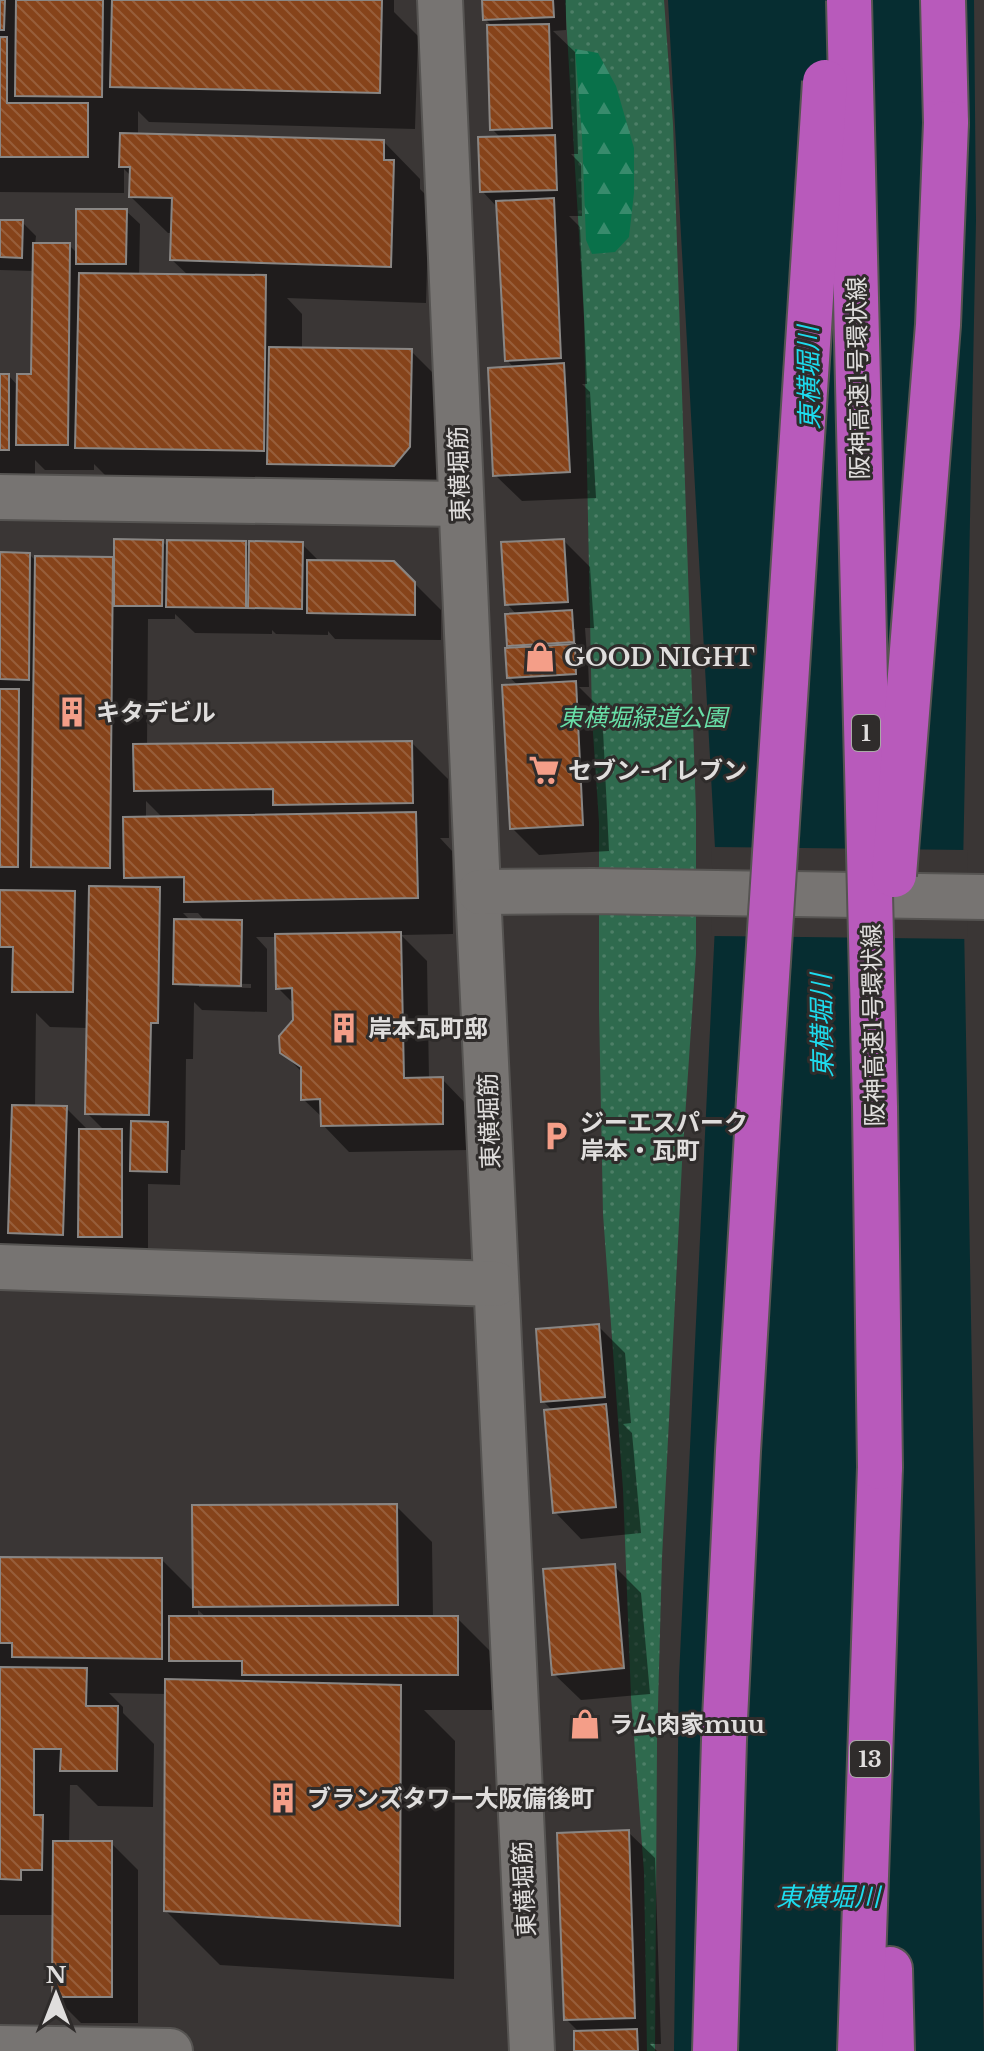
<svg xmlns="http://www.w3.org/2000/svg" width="984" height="2051" viewBox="0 0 984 2051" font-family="'Libre Baskerville','Noto Sans JP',serif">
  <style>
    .green { fill: url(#green-dots) }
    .forest { fill: url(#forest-firs) }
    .water { fill: #062d31 }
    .pier { fill: #3a3635 }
    .shadow { fill: #0007; fill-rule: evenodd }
    .building { fill: url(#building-back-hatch); stroke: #898684; stroke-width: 2 }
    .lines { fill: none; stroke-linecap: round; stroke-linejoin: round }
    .minor-casing { stroke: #565452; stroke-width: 48 }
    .tertiary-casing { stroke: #565452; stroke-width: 48 }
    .motorway-casing { stroke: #565452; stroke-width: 48 }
    .minor { stroke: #777472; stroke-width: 44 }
    .tertiary { stroke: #777472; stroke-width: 44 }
    .motorway { stroke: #b85abb; stroke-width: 44 }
    .motorway-bridge-casing { stroke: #565452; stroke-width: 48; stroke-linecap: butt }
    .motorway-bridge { stroke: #b85abb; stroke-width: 44 }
    .labels { text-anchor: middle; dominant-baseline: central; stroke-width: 6; stroke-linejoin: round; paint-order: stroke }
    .shield { fill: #2f2c2b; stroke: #aba9a8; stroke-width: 2 }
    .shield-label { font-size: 22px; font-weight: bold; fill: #e0dedd }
    .street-label { font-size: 24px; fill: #e0dedd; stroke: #2f2c2b }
    .poi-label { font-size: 24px; font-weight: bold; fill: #e0dedd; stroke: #2f2c2b; text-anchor: start }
    .park-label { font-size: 24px; font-style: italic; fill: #68dfa7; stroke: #2f2c2b }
    .water-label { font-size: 26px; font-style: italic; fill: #1ddbed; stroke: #2f2c2b }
  </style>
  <defs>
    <pattern id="green-dots" width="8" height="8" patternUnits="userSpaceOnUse" patternTransform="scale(2)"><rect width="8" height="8" fill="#2f6a4e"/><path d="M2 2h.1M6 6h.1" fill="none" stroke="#4d7f67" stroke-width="1.8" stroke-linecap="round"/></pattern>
    <pattern id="forest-firs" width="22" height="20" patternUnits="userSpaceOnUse" patternTransform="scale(2)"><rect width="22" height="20" fill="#09714a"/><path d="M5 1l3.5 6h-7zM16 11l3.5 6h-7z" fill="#388b6c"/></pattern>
    <pattern id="building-back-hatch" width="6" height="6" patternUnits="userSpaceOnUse" patternTransform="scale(2)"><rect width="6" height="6" fill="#86431a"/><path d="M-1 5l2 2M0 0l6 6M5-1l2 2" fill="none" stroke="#975e3b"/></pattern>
  </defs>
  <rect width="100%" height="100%" fill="#3a3635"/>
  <path class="green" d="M565,0H664L673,124L696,813V954L682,1163L662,1558L657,1742L655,2051H647L644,1872L631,1697L623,1489L603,1214L599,1008V822L592,718L584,318Z"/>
  <path class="forest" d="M575,49L598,53L616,86L634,148V193L629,237L615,252L592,254L586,240L582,136Z"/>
  <path class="water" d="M668,0H974L976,220L963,867L984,2051H674L679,1677L717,884Z"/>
  <path class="pier" d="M711,847L967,850L968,939L711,936L713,884Z"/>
  <g class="shadow">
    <path d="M0,0H394V12L418,36L415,129L149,122L138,111V135L384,142L420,179V189L429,198L426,303L287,298L302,314V349L411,351L447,387L446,484H114L94,464V470H45L35,460V476H0V376H9L19,387L33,376L34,271L0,270V222H22L36,236L35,245H69L78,254L126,211L140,224L139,276H189L172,260L173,233H168L131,197L132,177L124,169V193L0,192Z"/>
    <path d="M484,0H566V30L553,31L575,52L578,154H571L581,164L582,216H569L580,227L587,384H582L590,392L596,498L522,501L495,475L514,368L507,360L498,208L482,191L502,139L492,129L493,27L485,19Z"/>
    <path d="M162,541L169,548L245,543L251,549L302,544L320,562L414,583L441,610V640L335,639L328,631V635L276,634L272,630V634L195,633L175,614V619H148L147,746L412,743L448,779L449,838H440L452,851L453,934L401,935L427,961L429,1079H442L468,1106L469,1150L349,1152L323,1125V1118L303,1099V1073L282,1052L295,1020L294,1004L278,988L277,937H256L267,949V1012L202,1010L194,1002L193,1059H186L185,1150H181L180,1185L148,1184V1263H106L89,1246V1261L0,1256V554L30,555L37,562L112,559L116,564ZM146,801L163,818H146ZM183,913H198L206,922L191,921ZM199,983L251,984V988L199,987ZM36,1013L50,1027L88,1028L87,1113L105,1131H89L66,1108H35Z"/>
    <path d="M564,541L590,567L594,628H585L587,655H583L588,660L589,687H579L602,710L609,851L539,855L512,828L519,686L509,677L513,649L509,645L517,615L507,604ZM571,629H575L576,652H572Z"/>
    <path d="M598,1326L625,1353L631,1423L623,1424L632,1433L641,1533L581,1539L555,1512L553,1411L543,1401Z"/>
    <path d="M396,1506L432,1542L433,1618H457L494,1655V1710H424L455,1741L454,1979L220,1965L166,1911L167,1694L109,1693L123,1707V1713L154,1744L153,1807L98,1806L77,1785H70L69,1843H111L138,1870V2023H81L54,1996L55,1915H0V1559L162,1560L195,1593ZM198,1610L207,1618H198Z"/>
    <path d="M614,1566L641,1593L650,1694L581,1700L554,1674Z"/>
    <path d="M628,1832L655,1858L661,2044H650L657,2051H576L580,2033L566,2019Z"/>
  </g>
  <g class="building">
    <path d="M0,0H5L4,30H0Z"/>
    <path d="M16,0H103L102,97L15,96Z"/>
    <path d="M112,0H382L380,93L110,87Z"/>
    <path d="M482,0H553L554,17L483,20Z"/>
    <path d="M549,24L552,128L490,130L487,25Z"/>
    <path d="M0,37H7V103H88V157H0Z"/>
    <path d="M120,133L384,140V160H394L391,267L170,260L172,198L129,197L130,167H119Z"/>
    <path d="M555,135L557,190L480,192L478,137Z"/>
    <path d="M554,198L561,358L505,361L496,201Z"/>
    <path d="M76,209H127L126,264H76Z"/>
    <path d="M0,220H23L22,258L0,257Z"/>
    <path d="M33,243H70L68,445H16L17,374H31Z"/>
    <path d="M79,273L266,275L264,451L75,448Z"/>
    <path d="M269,347L412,349L410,447L394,466L267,464Z"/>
    <path d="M564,363L570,472L493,476L488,368Z"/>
    <rect x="0" y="374" width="9" height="76"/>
    <path d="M114,539L163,540L162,606H114Z"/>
    <path d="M564,539L568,602L505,605L501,542Z"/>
    <path d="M167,540L246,541V608L166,607Z"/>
    <path d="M249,541L303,542L302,609L248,608Z"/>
    <path d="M0,552L30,553L29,680L0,679Z"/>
    <path d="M35,556L113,557L110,868L31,867Z"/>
    <path d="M307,560L394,561L415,582V615L307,613Z"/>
    <path d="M572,610L574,642L507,646L505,614Z"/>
    <path d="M575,644L576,674L507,678L505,648Z"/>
    <path d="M576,681L583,825L510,829L502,685Z"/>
    <path d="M0,689H19L18,867H0Z"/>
    <path d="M412,741L413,803L273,805V789L134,791L133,744Z"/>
    <path d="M416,812L418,898L184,902V877L124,878L123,817Z"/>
    <path d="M89,886L160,887L158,1023H151L149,1115L85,1114Z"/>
    <path d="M0,890L75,891L73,992H12L13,947H0Z"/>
    <path d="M174,919L242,920L241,986L173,984Z"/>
    <path d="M401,932L404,1078L443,1077V1124L321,1126L320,1099L301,1100V1067L280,1053L279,1036L293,1020L292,988L276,989L275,934Z"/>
    <path d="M12,1105L67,1106L63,1235L8,1233Z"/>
    <path d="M131,1121L168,1122L167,1172L130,1171Z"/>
    <path d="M79,1129H122V1237H78Z"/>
    <path d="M599,1324L605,1397L541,1402L536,1329Z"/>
    <path d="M606,1404L616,1507L553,1513L544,1410Z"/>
    <path d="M397,1504L398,1605L193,1607L192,1505Z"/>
    <path d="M0,1557L162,1558V1659L12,1657V1643H0Z"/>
    <path d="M615,1564L624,1668L552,1675L543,1569Z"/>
    <path d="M169,1616H458V1675H242V1661H169Z"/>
    <path d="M0,1667L87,1668L86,1706H118L117,1771H60L61,1749H34V1815H43L42,1870H21V1880L0,1879Z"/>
    <path d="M165,1679L401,1685L400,1926L164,1911Z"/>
    <path d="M629,1830L635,2018L564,2020L557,1833Z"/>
    <path d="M53,1841H112V1997H52Z"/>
    <path d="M637,2029L638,2051H574V2031Z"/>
  </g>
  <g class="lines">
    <g class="minor-casing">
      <g id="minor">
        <path d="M440,0C467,684 500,1367 532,2051"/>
        <path d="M0,497L460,504"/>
        <path d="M0,1267L496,1284"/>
        <path d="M0,2048L170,2051"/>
      </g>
    </g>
    <g class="tertiary-casing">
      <path id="tertiary" d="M480,892L592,891L984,897"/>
    </g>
    <g class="motorway-casing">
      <g id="motorway">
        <path d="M943,0L946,123"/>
        <path d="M890,1969L892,2051"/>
        <path d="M715,2051L724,1740L738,1451L759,1100"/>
        <path d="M860,2051L880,1467"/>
      </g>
    </g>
    <use href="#minor" class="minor"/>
    <use href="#tertiary" class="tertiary"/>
    <use href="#motorway" class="motorway"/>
    <g class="motorway-bridge-casing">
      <g id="motorway-bridge">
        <path d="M849,0L875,1107L880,1467"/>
        <path d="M894,875L938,325L946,123"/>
        <path d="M759,1100L825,82"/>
      </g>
    </g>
    <use href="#motorway-bridge" class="motorway-bridge"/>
  </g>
  <defs>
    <g id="shop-bare" transform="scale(2.4)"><path d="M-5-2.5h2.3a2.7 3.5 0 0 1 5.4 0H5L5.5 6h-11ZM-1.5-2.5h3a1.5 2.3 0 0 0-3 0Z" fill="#f49e88" stroke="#2f2c2b" stroke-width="2.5" paint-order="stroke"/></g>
    <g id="building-bare" transform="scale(2.4)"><path d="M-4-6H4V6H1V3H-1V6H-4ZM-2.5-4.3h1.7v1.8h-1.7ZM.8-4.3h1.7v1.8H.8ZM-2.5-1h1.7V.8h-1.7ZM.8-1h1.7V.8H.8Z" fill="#f49e88" stroke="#2f2c2b" stroke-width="2.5" paint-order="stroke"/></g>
    <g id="supermarket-bare" transform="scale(2.4)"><path d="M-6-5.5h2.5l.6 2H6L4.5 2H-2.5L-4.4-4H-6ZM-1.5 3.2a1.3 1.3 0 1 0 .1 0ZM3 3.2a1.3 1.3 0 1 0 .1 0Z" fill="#f49e88" stroke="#2f2c2b" stroke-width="2.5" paint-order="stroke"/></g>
    <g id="parking-bare" transform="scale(2.4)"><path d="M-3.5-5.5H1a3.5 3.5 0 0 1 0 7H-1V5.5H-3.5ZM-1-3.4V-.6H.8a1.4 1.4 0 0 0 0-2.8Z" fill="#f49e88" stroke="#2f2c2b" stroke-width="2.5" paint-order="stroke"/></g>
  </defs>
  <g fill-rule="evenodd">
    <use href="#shop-bare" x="540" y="657"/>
    <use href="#building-bare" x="72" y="712"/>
    <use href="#supermarket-bare" x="544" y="770"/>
    <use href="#building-bare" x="344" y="1028"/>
    <use href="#parking-bare" x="556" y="1136"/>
    <use href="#shop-bare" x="585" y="1724"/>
    <use href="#building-bare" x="283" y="1798"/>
  </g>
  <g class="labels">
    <g class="shield">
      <rect x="852" y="715" width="28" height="36" rx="6"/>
      <rect x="850" y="1741" width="40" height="36" rx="6"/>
    </g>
    <g class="shield-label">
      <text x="866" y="733">1</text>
      <text x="870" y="1759">13</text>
    </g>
    <g class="street-label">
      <text transform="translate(858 378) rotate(-91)">阪神高速1号環状線</text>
      <text transform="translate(459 474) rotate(-92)">東横堀筋</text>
      <text transform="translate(873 1025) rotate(-91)">阪神高速1号環状線</text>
      <text transform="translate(489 1121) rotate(-92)">東横堀筋</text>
      <text transform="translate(524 1889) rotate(-93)">東横堀筋</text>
    </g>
    <g class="poi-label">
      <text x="564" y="657">GOOD NIGHT</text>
      <text x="96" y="712">キタデビル</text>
      <text x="568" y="770">セブン-イレブン</text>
      <text x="368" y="1028">岸本瓦町邸</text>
      <text x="580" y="1122">ジーエスパーク<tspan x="580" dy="28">岸本・瓦町</tspan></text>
      <text x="609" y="1724">ラム肉家muu</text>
      <text x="307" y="1798">ブランズタワー大阪備後町</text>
    </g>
    <g class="park-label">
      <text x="643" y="717">東横堀緑道公園</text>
    </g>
    <g class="water-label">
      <text transform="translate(809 378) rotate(-91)">東横堀川</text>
      <text transform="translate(822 1026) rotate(-91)">東横堀川</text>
      <text x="828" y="1897">東横堀川</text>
    </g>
  </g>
  <g transform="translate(56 1995)" stroke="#2f2c2b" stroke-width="6" paint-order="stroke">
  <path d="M0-6L14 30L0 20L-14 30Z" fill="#e0dedd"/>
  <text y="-12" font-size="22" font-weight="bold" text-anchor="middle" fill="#e0dedd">N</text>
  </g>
</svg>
